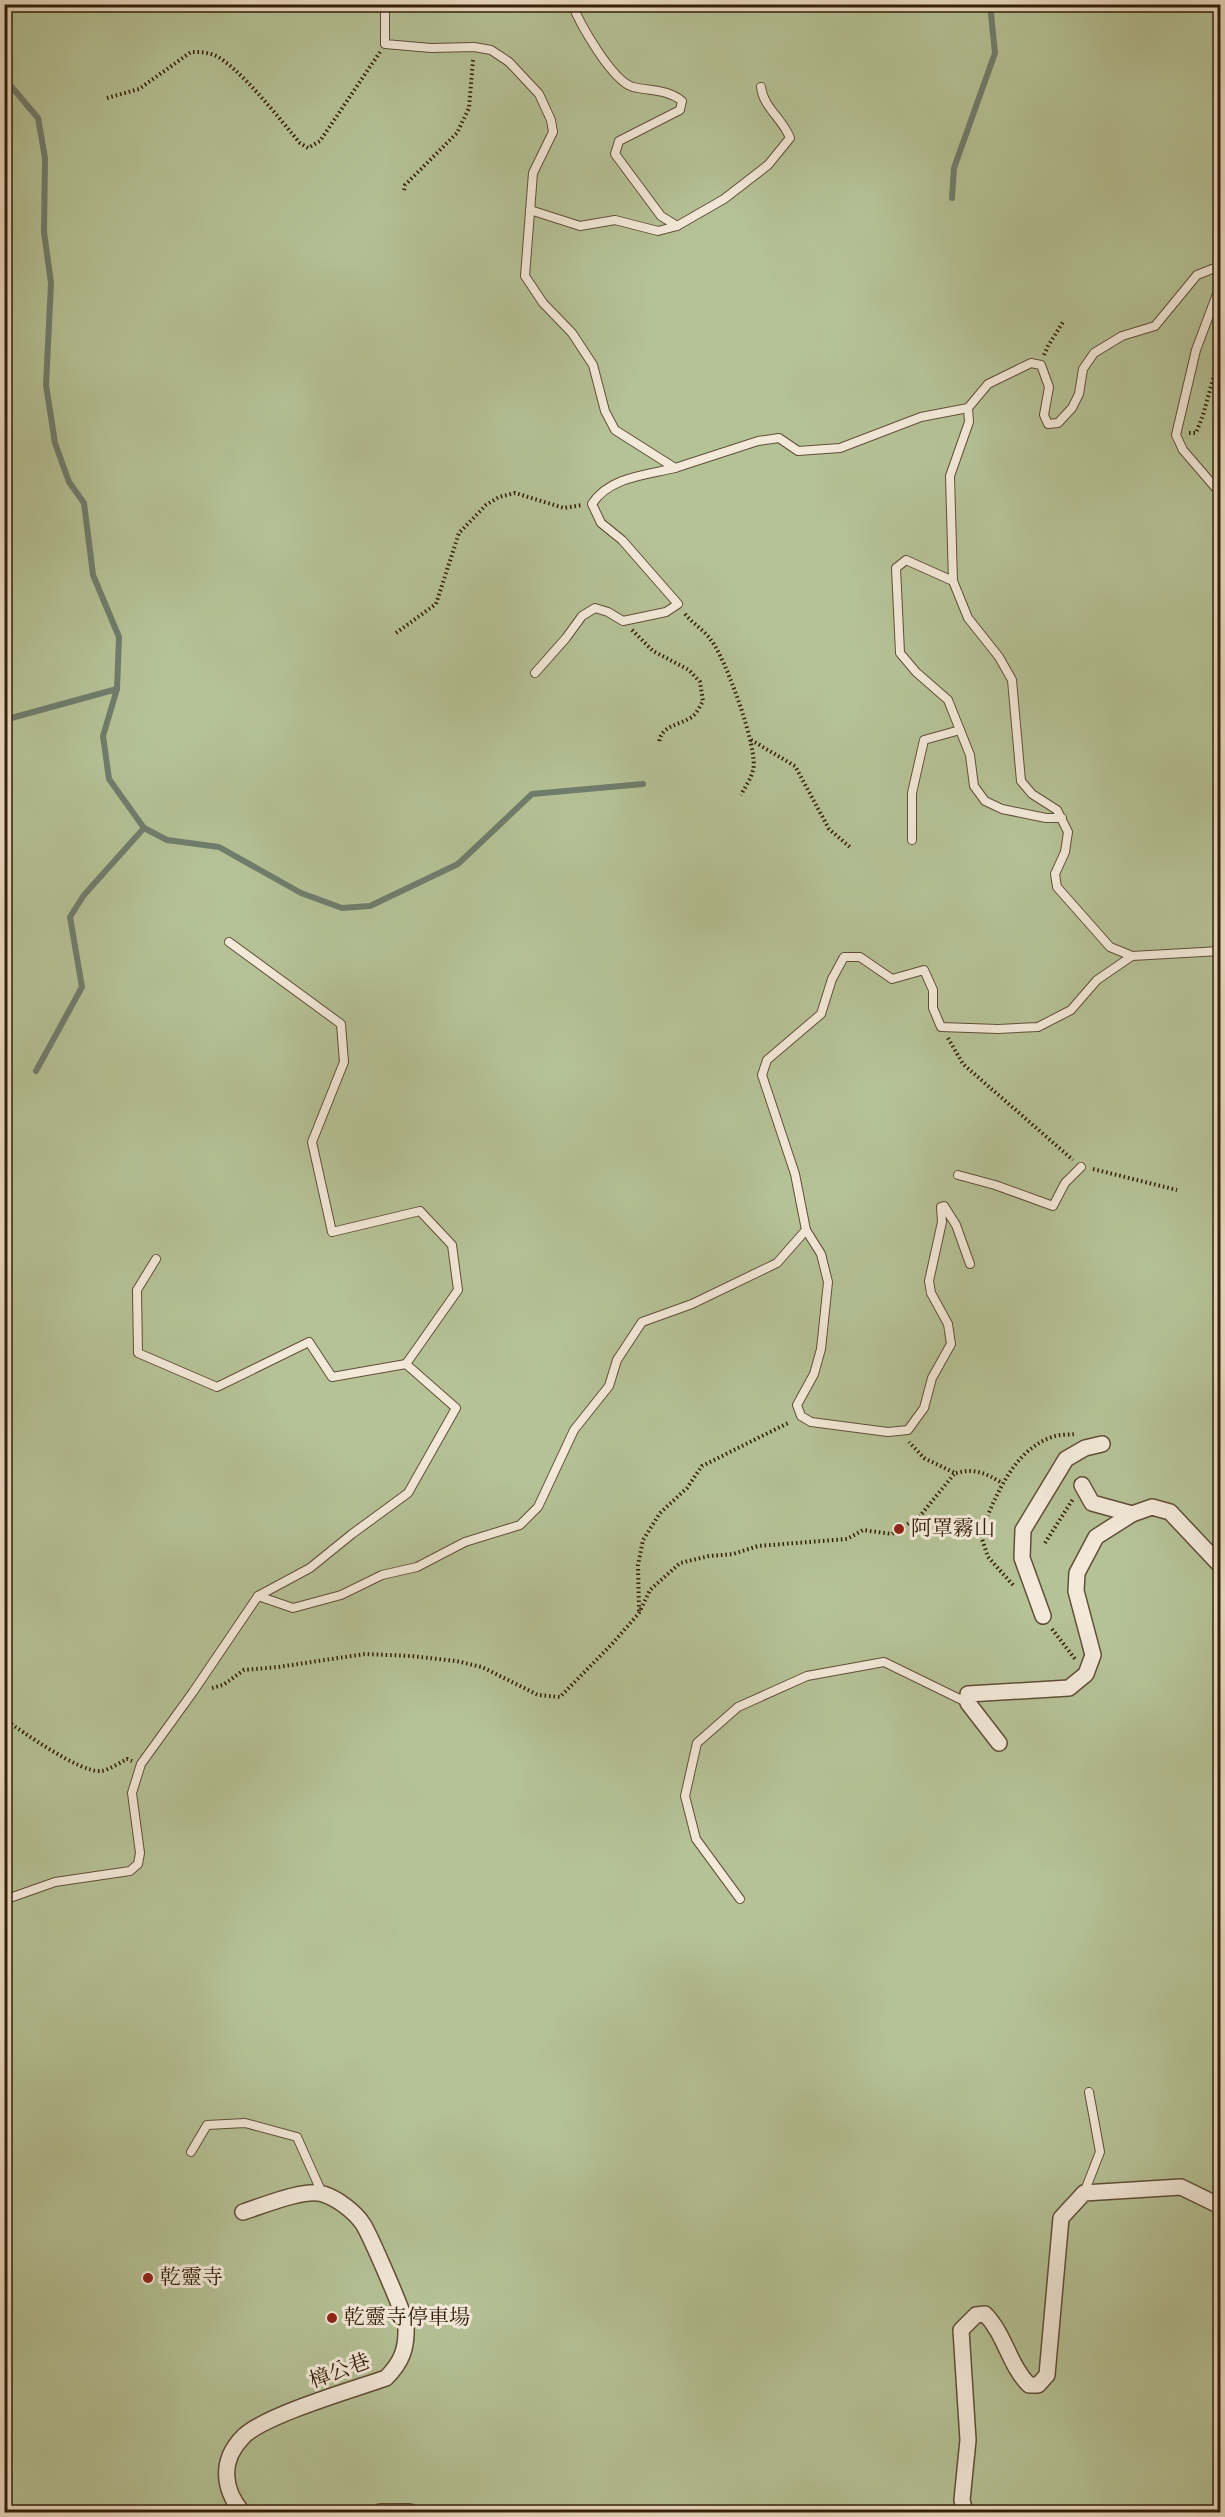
<svg xmlns="http://www.w3.org/2000/svg" width="1225" height="2517" viewBox="0 0 1225 2517" font-family="'Old Standard TT','Noto Serif TC',serif">
  <style>
    .green { fill: #b5c296; stroke: #747050; stroke-width: 1.5 }
    .lines { fill: none; stroke-linecap: round; stroke-linejoin: round }
    .stream { stroke: #707d6d; stroke-width: 6 }
    .lane-casing { stroke: #614e38; stroke-width: 10 }
    .street-casing { stroke: #614e38; stroke-width: 18 }
    .path { stroke: #331f09; stroke-width: 4; stroke-dasharray: 1.5 3; stroke-linecap: butt }
    .lane { stroke: #f3e9d9; stroke-width: 8 }
    .street { stroke: #f3e9d9; stroke-width: 15 }
    .poi-dot { fill: #8f2418; stroke: #f3e9d9; stroke-width: 2 }
    .labels { text-anchor: middle; dominant-baseline: central; stroke-width: 6; stroke-linejoin: round; paint-order: stroke }
    .poi-label { font-size: 21px; fill: #331f09; stroke: #f3e9d9; text-anchor: start }
    .street-label { font-size: 21px; fill: #331f09; stroke: #f3e9d9 }
  </style>
  <rect width="100%" height="100%" fill="#ecddc4"/>
  <filter id="stains"><feTurbulence type="fractalNoise" baseFrequency=".00333" numOctaves="4"/><feColorMatrix values="0 0 0 0 .2 0 0 0 0 .09 0 0 0 0 .02 0 0 0 .5 -.17"/></filter>
  <radialGradient id="worn" r=".72"><stop offset=".6" stop-color="#630" stop-opacity="0"/><stop offset="1" stop-color="#630" stop-opacity=".3"/></radialGradient>
  <rect class="green" x="5" y="5" width="1215" height="2507"/>
  <g class="lines">
    <g class="stream">
      <path d="M4,45L10,85L38,118L45,158L44,232L51,283L46,385L55,443L69,482L84,503L93,575L119,637L117,689L103,736L109,779L144,828L167,840L219,847L301,893L342,908L370,906L458,864L532,794L643,784"/>
      <path d="M952,198L954,168L995,53L990,4"/>
      <path d="M4,720L117,689"/>
      <path d="M36,1071L82,987L70,917L84,895L144,828"/>
    </g>
    <g class="lane-casing">
      <g id="lane">
        <path d="M385,4V44L431,48L474,47L491,50L509,62L539,94L551,120L553,132L533,173L525,276L543,303L572,333L593,365L605,411L615,430L675,468L758,441L779,438L798,451L840,448L921,417L968,408"/>
        <path d="M572,4C580,24 612,81 633,87C650,91 667,89 682,101L680,110L619,141L615,154L661,216L677,226"/>
        <path d="M530,210L580,226L615,220L658,231L677,226L724,199L768,165L790,138C783,119 763,107 761,87"/>
        <path d="M1220,286L1196,350L1176,435L1183,450L1220,493"/>
        <path d="M953,581L906,560L896,568L900,653L916,672L948,700L970,755L974,786L985,801L1002,809L1046,818H1062"/>
        <path d="M535,673L566,638L582,616L595,608L608,612L623,621L666,612L678,604L622,540L601,523L592,504C609,477 646,475 675,468"/>
        <path d="M912,840V793L924,740L960,730"/>
        <path d="M229,942L341,1024L344,1062L312,1142L332,1232L420,1211L452,1245L458,1290L406,1364"/>
        <path d="M1132,956L1110,947L1057,887L1055,874L1065,852L1068,832L1057,810L1032,794L1021,781L1012,680L999,657L968,618L953,581L950,476L969,422L968,408L988,384L1031,363L1041,365L1049,387L1044,415L1048,424L1058,423L1072,408L1079,394L1083,369L1094,353L1122,336L1155,326L1197,275L1220,266"/>
        <path d="M958,1175L995,1185L1053,1206L1065,1183L1081,1167"/>
        <path d="M806,1230L821,1254L828,1282L821,1349L814,1374L797,1405L801,1416L811,1422L888,1432L908,1430L924,1408L932,1378L951,1344L948,1324L931,1293L929,1281L942,1222L941,1207L944,1206L956,1225L970,1264"/>
        <path d="M258,1596L293,1608L341,1595L382,1575L417,1567L465,1542L520,1525L538,1507L574,1430L609,1386L617,1360L642,1322L692,1304L777,1263L806,1230L795,1174L762,1075L767,1060L821,1014L832,979L844,957H860L892,979L924,970L933,990V1008L941,1027L998,1029L1038,1027L1071,1010L1097,980L1132,956L1220,951"/>
        <path d="M740,1899L696,1839L685,1796L697,1743L738,1707L807,1676L884,1662L968,1703"/>
        <path d="M4,1900L55,1882L130,1871L138,1864L140,1853L132,1793L141,1764L193,1692L258,1596L310,1568L352,1534L408,1493L456,1408L406,1364L332,1377L309,1342L217,1387L138,1353L137,1290L156,1259"/>
        <path d="M191,2152L207,2125L245,2123L297,2137L322,2193"/>
        <path d="M1084,2193L1100,2152L1089,2092"/>
      </g>
    </g>
    <g class="street-casing">
      <g id="street">
        <path d="M1082,1485L1092,1503L1132,1514"/>
        <path d="M1043,1616L1022,1558L1023,1530L1066,1459L1085,1448L1102,1444"/>
        <path d="M999,1743L968,1703V1694L1069,1688L1086,1674L1093,1655L1076,1591L1077,1573L1096,1537L1132,1514L1152,1507L1170,1512L1220,1565"/>
        <path d="M242,2512C223,2489 220,2461 242,2438C261,2416 355,2389 386,2378C402,2362 407,2348 406,2325C405,2315 370,2235 363,2224C355,2212 337,2198 323,2194C305,2188 262,2206 243,2212"/>
        <path d="M380,2512H410"/>
        <path d="M965,2512L962,2500L968,2440L961,2330L976,2315L985,2314C1005,2334 1009,2365 1029,2385H1038L1047,2375L1061,2218L1084,2193L1181,2187L1220,2206"/>
      </g>
    </g>
    <g class="path">
      <path d="M107,98L139,89L191,52C199,52 206,52 214,55C238,65 282,122 300,143L308,148L320,141L380,52"/>
      <path d="M404,190L405,185L457,133L469,108L473,60"/>
      <path d="M1044,355L1048,346L1063,322"/>
      <path d="M1189,433H1196L1203,415L1220,354"/>
      <path d="M685,614C693,624 704,630 711,640C725,657 759,750 753,770C751,779 745,787 741,795"/>
      <path d="M632,630L653,651L689,670L700,682L703,701C700,706 697,713 692,717C678,726 661,725 659,743"/>
      <path d="M396,633L436,604L459,533L486,505L499,497L515,493L564,508L582,505"/>
      <path d="M751,740L795,766L829,829L851,848"/>
      <path d="M4,880L7,890L4,899"/>
      <path d="M948,1038L963,1064L1073,1160"/>
      <path d="M1093,1169L1177,1190"/>
      <path d="M956,1473C974,1468 986,1473 1002,1483"/>
      <path d="M1045,1543L1073,1499"/>
      <path d="M1013,1585L988,1557L980,1533C996,1497 1012,1451 1052,1437C1059,1434 1068,1435 1075,1434"/>
      <path d="M639,1611L638,1565L643,1540L660,1513L687,1488L702,1466L790,1422"/>
      <path d="M1052,1629L1075,1659"/>
      <path d="M212,1688L223,1685L244,1670L278,1667L365,1654L411,1656L456,1661L482,1667L538,1695L560,1697L612,1644L639,1613L650,1590L680,1563L709,1556L733,1554L758,1546L847,1539L863,1530L892,1534L920,1516L955,1473L924,1458L909,1442"/>
      <path d="M4,1719C23,1732 80,1773 101,1771C109,1770 119,1763 127,1759L132,1761"/>
    </g>
    <use href="#lane" class="lane"/>
    <use href="#street" class="street"/>
  </g>
  <g class="poi-dot">
    <circle cx="899" cy="1529" r="6"/>
    <circle cx="148" cy="2278" r="6"/>
    <circle cx="332" cy="2318" r="6"/>
  </g>
  <g class="labels">
    <g class="poi-label">
      <text x="911" y="1529">阿罩霧山</text>
      <text x="160" y="2278">乾靈寺</text>
      <text x="344" y="2318">乾靈寺停車場</text>
    </g>
    <g class="street-label">
      <text transform="translate(340 2372) rotate(-20)">樟公巷</text>
    </g>
  </g>
  <rect width="1225" height="2517" fill="none" stroke="#ecddc4" stroke-width="24"/>
  <rect x="6" y="6" width="1213" height="2505" fill="none" stroke="#331f09" stroke-width="3"/>
  <rect x="12" y="12" width="1201" height="2493" fill="none" stroke="#331f09" stroke-width="1.5"/>
  <rect width="100%" height="100%" filter="url(#stains)"/>
  <rect width="100%" height="100%" fill="url(#worn)"/>
</svg>
